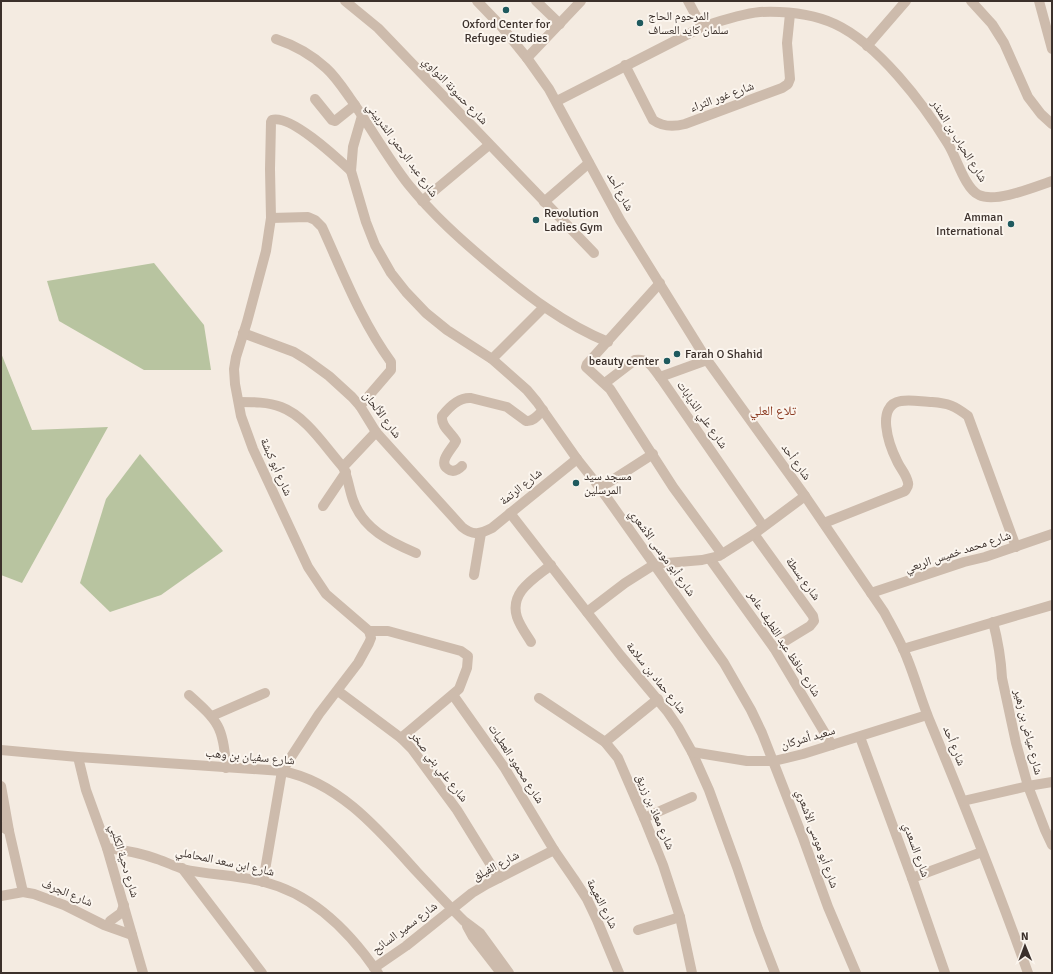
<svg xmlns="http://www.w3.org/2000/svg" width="1053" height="974" viewBox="0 0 1053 974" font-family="Signika,'Noto Naskh Arabic',sans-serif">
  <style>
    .green { fill: #b8c4a0 }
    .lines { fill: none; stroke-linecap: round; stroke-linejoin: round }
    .minor { stroke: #cdbbac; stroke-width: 10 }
    .poi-dot { fill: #1f5a5e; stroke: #fbf5ee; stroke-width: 1.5 }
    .labels { text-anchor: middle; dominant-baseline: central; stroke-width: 4; stroke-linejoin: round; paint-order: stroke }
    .poi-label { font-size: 12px; fill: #3b302b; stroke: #fbf5ee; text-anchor: start }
    .street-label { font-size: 12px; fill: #3b302b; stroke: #fbf5ee }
    .neighbourhood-label { font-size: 13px; fill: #8c3b22; stroke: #fbf5ee }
  </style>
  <rect width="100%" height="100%" fill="#f4ebe1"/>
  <g class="green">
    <path d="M154,263L204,325L211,370H144L59,321L47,281Z"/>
    <path d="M1,353L32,430L108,427L22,583L1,575Z"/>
    <path d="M140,454L223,551L161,595L110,612L80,583L106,499Z"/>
  </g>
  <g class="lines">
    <g class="minor">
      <path d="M345,1L378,28L594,253"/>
      <path d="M477,1L501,26L527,58L549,89L620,220L707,360L805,496L884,612C892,627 901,642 907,658C916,680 922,703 931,724C965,806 998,889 1028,973"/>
      <path d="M536,1L560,24"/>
      <path d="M688,1L702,27"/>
      <path d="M971,1L992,24L1004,43L1028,97L1041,114L1052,124"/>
      <path d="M1039,1L1052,49"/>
      <path d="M276,39C294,45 312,55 326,68C335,76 343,88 350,98C370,126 387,157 408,184C433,215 461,240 492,266C528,296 564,324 608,342"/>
      <path d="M867,46L906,1"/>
      <path d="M527,58L581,1"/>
      <path d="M625,65L653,120C663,127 674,127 685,124L782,88L788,84L790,79L787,43L790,14"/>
      <path d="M315,99L332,120L335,121L355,105"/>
      <path d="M557,101L702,27C720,21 740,14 760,12C784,11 813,14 835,24C878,44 923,103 948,144C956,156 965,189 979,195C996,203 1034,187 1052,181"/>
      <path d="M362,116L353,147L351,171L366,222L375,245L391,273L406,292L426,313L447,330L492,359L527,390L537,402L577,459L600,488L724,663L751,710L762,733L803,838L828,907L856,973"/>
      <path d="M422,201L489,145"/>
      <path d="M544,202L589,163"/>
      <path d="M271,218L308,217L315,220L322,227C343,273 361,321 391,362V370L360,406"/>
      <path d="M660,283L587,364L586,367L610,389L673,487L722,554"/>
      <path d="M243,333L294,352L307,360L329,376L352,397L360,406L376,432L462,527C473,536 480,534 492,528L577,459"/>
      <path d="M492,359L544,307"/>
      <path d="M660,377L707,360"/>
      <path d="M605,383L635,360C649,358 652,367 660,377L763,526"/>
      <path d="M239,402C253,402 268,402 281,407C306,416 326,448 343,467C348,477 349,489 353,500C363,529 390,542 416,553"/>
      <path d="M462,466C458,470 453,473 448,469C437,462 453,448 456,441C451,432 441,427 442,416C449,407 460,397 471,398L507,407L526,421C533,422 538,415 543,410"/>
      <path d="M343,467L376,432"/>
      <path d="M600,488L653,454"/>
      <path d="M323,506L346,472"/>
      <path d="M510,513L621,656L667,711L678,727L692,752L709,790L737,867L758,929L775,973"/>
      <path d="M824,523L905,491C907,488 909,486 908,483C907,475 900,468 897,461C889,445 875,405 901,401C911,399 923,402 932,402C948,403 955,406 968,416L1016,547"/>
      <path d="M754,534L813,616L814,621L810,626L774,648"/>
      <path d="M710,559L774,648L832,745"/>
      <path d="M474,575L481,533"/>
      <path d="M871,593L964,562L985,557L1052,534"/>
      <path d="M587,612L625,583L655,564L702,560L719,556L754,534L805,496"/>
      <path d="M993,622C998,641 1001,659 1002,678L1016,743L1028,786L1045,830L1052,845"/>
      <path d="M369,631H388L461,651L468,656L467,668L459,689L401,738"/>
      <path d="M531,642C526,634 520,626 517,617C509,592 535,578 551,565"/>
      <path d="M903,649L1052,605"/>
      <path d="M338,691L401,738L412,749L457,810L499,878"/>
      <path d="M189,695C218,721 224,727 226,768"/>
      <path d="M453,695L504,767L554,850L574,879L587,899L597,920L619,973"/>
      <path d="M539,698L605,742L618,758L644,818L663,865L680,917L692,973"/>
      <path d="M212,716L265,693"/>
      <path d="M860,737L912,878L945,973"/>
      <path d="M605,742L658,699"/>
      <path d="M1,750L78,757L282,771C339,782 380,831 417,872C432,888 448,905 464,921L480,933L509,973"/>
      <path d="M692,752L747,761H774L803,754L927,715"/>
      <path d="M78,757L86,790L107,848L143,973"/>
      <path d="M1,786L9,831"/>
      <path d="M963,801L1028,786L1052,782"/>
      <path d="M644,818L692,797"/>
      <path d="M1,826L9,831L23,892"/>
      <path d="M107,848C124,850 141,853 157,859C166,862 174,866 183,869C209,875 237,875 264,882C313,894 350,932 378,973"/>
      <path d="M182,868L262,973"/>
      <path d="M912,878L982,852"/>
      <path d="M263,882L282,771L319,714L358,663L369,643L371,638L369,631L326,594L308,567L253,449L241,416L235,384L234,369L236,357L247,322L266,251L269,231L271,218L270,169L271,122L272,120C290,114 337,158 351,171"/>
      <path d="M1,896L23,892L34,894L64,905L104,925L132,935"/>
      <path d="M110,921L121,913L124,905"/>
      <path d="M467,926L473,937L501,973"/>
      <path d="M638,930L680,917"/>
      <path d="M374,968L406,946L472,893L487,884L554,850"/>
    </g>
  </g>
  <g class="poi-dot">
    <circle cx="506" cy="10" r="4"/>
    <circle cx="640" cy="23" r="4"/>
    <circle cx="536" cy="220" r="4"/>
    <circle cx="1011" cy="224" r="4"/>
    <circle cx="677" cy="354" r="4"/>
    <circle cx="667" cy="361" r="4"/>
    <circle cx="576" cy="483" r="4"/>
  </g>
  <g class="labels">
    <g class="poi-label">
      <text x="648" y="16">المرحوم الحاج<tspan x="648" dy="14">سلمان كايد العساف</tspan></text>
      <text x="506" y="24" text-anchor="middle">Oxford Center for<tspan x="506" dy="14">Refugee Studies</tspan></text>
      <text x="544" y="213">Revolution<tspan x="544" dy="14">Ladies Gym</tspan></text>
      <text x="1003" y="217" text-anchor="end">Amman<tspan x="1003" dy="14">International</tspan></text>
      <text x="685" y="354">Farah O Shahid</text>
      <text x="659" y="361" text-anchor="end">beauty center</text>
      <text x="584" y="476">مسجد سيد<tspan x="584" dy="14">المرسلين</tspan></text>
    </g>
    <g class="street-label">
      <text transform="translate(455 91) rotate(46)">شارع حسونة النواوي</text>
      <text transform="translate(722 97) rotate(-20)">شارع غور الثراء</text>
      <text transform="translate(959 141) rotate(58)">شارع الحباب بن المنذر</text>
      <text transform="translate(402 150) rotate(54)">شارع عبد الرحمن الشربيني</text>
      <text transform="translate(620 192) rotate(61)">شارع أحد</text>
      <text transform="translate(382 415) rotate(53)">شارع الألحان</text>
      <text transform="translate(702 415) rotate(55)">شارع علي الذيابات</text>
      <text transform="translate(796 462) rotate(54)">شارع أحد</text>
      <text transform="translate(276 467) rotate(66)">شارع أبو كبشة</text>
      <text transform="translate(521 487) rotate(-39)">شارع الرتمة</text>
      <text transform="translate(958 552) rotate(-18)">شارع محمد خميس الربعي</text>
      <text transform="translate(662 553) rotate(54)">شارع أبو موسى الأشعري</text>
      <text transform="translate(803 579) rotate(54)">شارع بسطة</text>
      <text transform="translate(784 644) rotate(57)">شارع حافظ عبد اللطيف عامر</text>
      <text transform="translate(656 678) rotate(51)">شارع حماد بن سلامة</text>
      <text transform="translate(1028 732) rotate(76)">شارع عياض بن زهير</text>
      <text transform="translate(808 738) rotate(-16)">سعيد أشركان</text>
      <text transform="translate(954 746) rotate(68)">شارع أحد</text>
      <text transform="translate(250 757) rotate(5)">شارع سفيان بن وهب</text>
      <text transform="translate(516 764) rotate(57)">شارع محمود العطيات</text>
      <text transform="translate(439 767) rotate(52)">شارع علي بني صخر</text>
      <text transform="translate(655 812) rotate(67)">شارع معاذ بن زريق</text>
      <text transform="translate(817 839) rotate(70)">شارع أبو موسى الأشعري</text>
      <text transform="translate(916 850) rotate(70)">شارع السعدي</text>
      <text transform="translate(124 861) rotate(73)">شارع دحية الكلبي</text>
      <text transform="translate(225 862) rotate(12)">شارع ابن سعد المحاملي</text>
      <text transform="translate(496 866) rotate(-28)">شارع الفيلق</text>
      <text transform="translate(67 893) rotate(22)">شارع الجرف</text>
      <text transform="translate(602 904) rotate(63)">شارع النعيمة</text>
      <text transform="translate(405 928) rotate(-37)">شارع سمير السائح</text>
    </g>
    <g class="neighbourhood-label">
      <text x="773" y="411">تلاع العلي</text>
    </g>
  </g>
  <rect width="1053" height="974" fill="none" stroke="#3b302b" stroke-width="4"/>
  <g transform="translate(1025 946) rotate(359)" stroke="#fbf5ee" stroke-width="3" paint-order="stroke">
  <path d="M0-3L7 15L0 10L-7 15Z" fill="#3b302b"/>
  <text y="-6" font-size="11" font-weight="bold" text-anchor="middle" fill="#3b302b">N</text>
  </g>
</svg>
